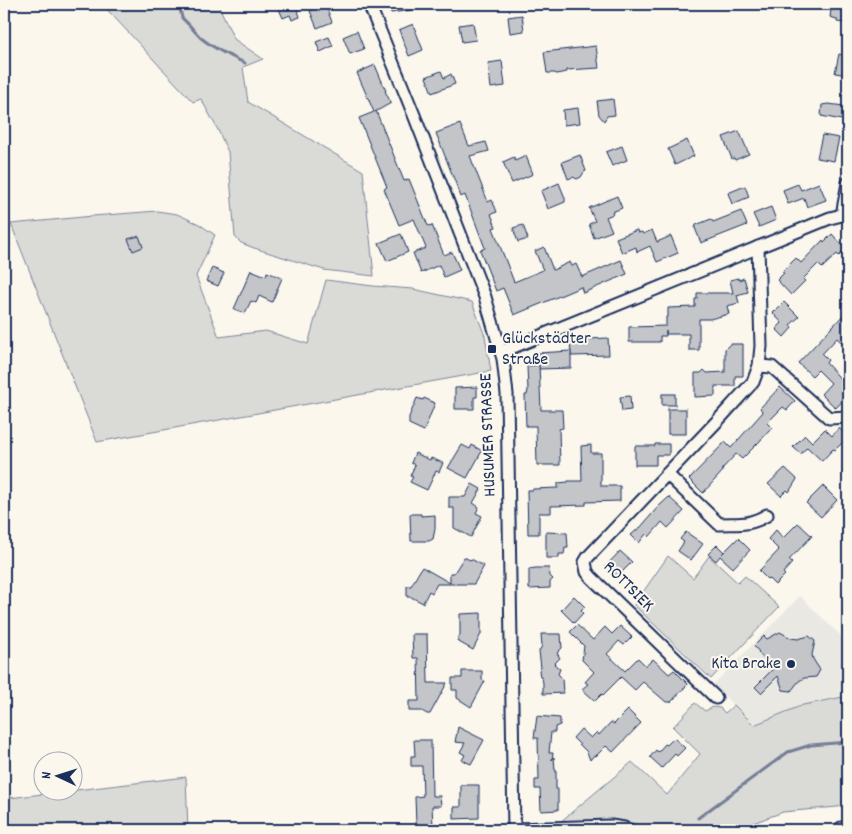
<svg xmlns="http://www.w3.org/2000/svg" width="852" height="834" viewBox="0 0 852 834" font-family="Dekko,sans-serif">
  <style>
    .built { fill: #eae8e2 }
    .green { fill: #dadad7; stroke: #7a849a }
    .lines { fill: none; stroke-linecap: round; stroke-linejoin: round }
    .stream { stroke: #747e96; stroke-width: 3 }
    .building { fill: #c3c5c9; stroke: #1b2f5e }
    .minor-casing { stroke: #1b2f5e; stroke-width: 15 }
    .minor { stroke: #fbf7ec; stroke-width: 11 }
    .poi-dot { fill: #1b2f5e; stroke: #fbf7ec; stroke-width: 2 }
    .labels { text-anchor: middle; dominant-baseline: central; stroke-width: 4; stroke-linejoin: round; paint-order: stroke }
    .poi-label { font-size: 18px; fill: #1b2f5e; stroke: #fbf7ec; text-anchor: start }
    .street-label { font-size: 18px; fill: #1b2f5e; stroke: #fbf7ec }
  </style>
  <rect width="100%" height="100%" fill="#fbf7ec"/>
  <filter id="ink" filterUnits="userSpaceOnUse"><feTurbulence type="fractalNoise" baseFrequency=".02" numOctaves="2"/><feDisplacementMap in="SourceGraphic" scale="10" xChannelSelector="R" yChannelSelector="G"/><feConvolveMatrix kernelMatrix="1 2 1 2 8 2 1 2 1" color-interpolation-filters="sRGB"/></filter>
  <g filter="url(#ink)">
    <path class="built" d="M800,596L848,643V696L803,706L754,725L713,685Z"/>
    <g class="green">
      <path d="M102,4H218L234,39L263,59L243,67L248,102L363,171L374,276L324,270L254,248L241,243L235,237L228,152L217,128L201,99L193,102Z"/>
      <path d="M157,211L177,214L199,224L215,235L196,276L219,337L266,331L308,344L326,280L373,286L413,289L472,302L485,336L491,371L97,442L11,224L93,216Z"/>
      <path d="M668,556L693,578L709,556L738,583L745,576L779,607L711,679L634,605Z"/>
      <path d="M848,696V806L783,812L734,830H646L636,824L620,820L560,822L632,762L667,795L700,754L673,727L695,703L705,711L713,707L720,708L725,713L734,705L754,725L803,705Z"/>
      <path d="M186,777L188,830H4V778L9,798Z"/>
    </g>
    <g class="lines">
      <g class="stream">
        <path d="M179,4L182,18C189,24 194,31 201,38C216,50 228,55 245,63"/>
        <path d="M698,818L788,752L811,745L848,742"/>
      </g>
    </g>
    <g class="building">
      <path d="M293,4H296L300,17L292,20L290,15L283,18L279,9Z"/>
      <path d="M325,4L332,22L317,28L310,11Z"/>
      <path d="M389,4H418L419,9L391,13Z"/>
      <path d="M832,4H848V21L846,20L845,23L837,22V19L830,17Z"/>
      <path d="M522,15L524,31L510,33L508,17Z"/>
      <path d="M473,23L476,40L462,42L459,25Z"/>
      <path d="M413,24L423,50L409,56L399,30Z"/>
      <path d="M357,31L364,49L350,54L343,37Z"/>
      <path d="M329,37L333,46L320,52L316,42Z"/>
      <path d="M596,46L599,68L567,70V72L556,74L555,73H547L544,52Z"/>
      <path d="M839,54L848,56V75L835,73Z"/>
      <path d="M502,61L505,86L491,88L488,63Z"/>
      <path d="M375,65L386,91H385L391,103L375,112L376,111L404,181L409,179L428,226L432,225L444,255L452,252L460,270L444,277L439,265L421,273L413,253L426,248L414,219L399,225L384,189L387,187L359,118L374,112L357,73Z"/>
      <path d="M441,71L444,78L451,74L455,84L432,93L426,77Z"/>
      <path d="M613,99L615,115L607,116L604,121L599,115L597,101Z"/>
      <path d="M828,104L844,106L842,120L821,116L822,105Z"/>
      <path d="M578,108L580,123L564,125L563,110Z"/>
      <path d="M460,124L469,146L486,142L489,151L470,156L488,202L492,200L497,212L491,214L496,227L493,228L514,282L543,270L535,251L544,247L553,270L570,262L572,266L576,264L582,277L621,260L627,274L583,293L581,287L514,315L503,288L496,291L480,250L485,248L465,195L461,197L436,133Z"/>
      <path d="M739,131L749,154L735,160L734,158L732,159L723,137Z"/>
      <path d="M822,135L839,138L834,161L817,158Z"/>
      <path d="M687,140L694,156L675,165L668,149Z"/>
      <path d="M622,146L627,160L612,166L606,152Z"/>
      <path d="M580,155L586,171L584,172L581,177L577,179L573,177L568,179L562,162Z"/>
      <path d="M526,156L533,174L512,183L503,162L514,157L515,161Z"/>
      <path d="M559,183L565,198V202L548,209L541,191Z"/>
      <path d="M819,183L826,200L807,207L804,198L788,204L783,190L798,184L801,190Z"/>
      <path d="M745,186L749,197L732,204L728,193Z"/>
      <path d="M617,196L622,208L612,212L613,214L606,217L612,231L594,238L589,224L595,221L589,208Z"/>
      <path d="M771,207L776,220L759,227L753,214Z"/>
      <path d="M741,211L747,225L701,243L695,228L696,225L711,219L713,222Z"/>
      <path d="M523,225L528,239L518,242L513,228Z"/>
      <path d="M637,230L638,233L642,232L643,234L652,230L657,242L671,236L678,253L657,262L650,246L637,252L636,247L622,253L616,238Z"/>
      <path d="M401,234L408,252L387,261L379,243Z"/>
      <path d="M832,234L846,249L839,256L837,254L822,268L818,264L803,279L805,281L791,295L777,280L784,273L782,272L796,258L801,263L823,240L824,242Z"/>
      <path d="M139,236L143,247L133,251L128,239Z"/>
      <path d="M212,268L224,273L218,286L206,281Z"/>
      <path d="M251,270L266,276L267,272L282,278L272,302L259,296L256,303L251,301L245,313L234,309Z"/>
      <path d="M738,278L739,280L744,278L748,292L737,295L739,303L727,306L729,314L710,319H699V350H689V334H666V330V336H660V342H629V327L666,326V317H668V308L695,307V299H697V293H733L730,280Z"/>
      <path d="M784,302L799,317L790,325L792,328L784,337L776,329L782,323L773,313Z"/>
      <path d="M848,310V338L843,344L837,338L822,354L828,360L826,363L848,387V395L836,408L821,394L831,383L818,370L812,376L798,363Z"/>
      <path d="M608,338L609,355L571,356L570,340Z"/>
      <path d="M730,344H743V376H735V386H715V396L695,397V373H701L704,370L707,373L725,372V349Z"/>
      <path d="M571,351V368L539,369L538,353Z"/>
      <path d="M539,365L541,410H562L563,428L559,429L560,465H537L536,426H526L525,395H527L528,390L527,366Z"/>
      <path d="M477,387V397H474V409H455V388Z"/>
      <path d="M780,387L795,401L787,410L783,407L767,423L772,428L758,443L742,459L736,454L722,469L723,471L703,493L689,479L725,442L731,448L763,412L760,408Z"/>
      <rect x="662" y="394" width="13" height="11"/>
      <path d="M630,396L631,410L622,411L620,397Z"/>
      <path d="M417,398L423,400L424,398L435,403L424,431L409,424V417Z"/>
      <rect x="668" y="409" width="18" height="25"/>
      <path d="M839,428L848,437L835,450L833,449L822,461L807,447L801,454L793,447L805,435L812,442L825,429L832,436Z"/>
      <path d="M655,444H669V455H656V465H635V446H655Z"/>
      <path d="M462,445L470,449L472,445L482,451L467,478L448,468Z"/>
      <path d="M591,445V453H601V486H620V501L586,502V505L551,506V513H539V534H528L527,490H533V489L558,488V483L568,482V481H582L581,446Z"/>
      <path d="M415,453L430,460L431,458L443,463L439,472L436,471L427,490L410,482L413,477L410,476L415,465L411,463Z"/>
      <path d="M785,468L797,479L789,492L787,490L781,496L768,484Z"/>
      <path d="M472,484L481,489L473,503L479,507L476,513L482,516L471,537L454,528V508H449V497H465Z"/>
      <path d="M823,486L837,500L821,517L806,503Z"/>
      <path d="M669,497L684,511L668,528L662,522L649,537L646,534L639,543L631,535L639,528H640L658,507Z"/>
      <path d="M410,514H421V516L435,515V529L433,539L429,541H411Z"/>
      <path d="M798,523L812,536L789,560L792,563L783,573L785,575L775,585L768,578L767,579L759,571L779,550L768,539L776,530L783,538Z"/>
      <path d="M546,532L567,533L568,548H565L564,554H559V558H546Z"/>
      <path d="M686,532L703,544L691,560L678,551L684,542L680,539Z"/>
      <path d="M738,538L750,550L733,568L720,556L716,561L708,554L717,545L724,552L722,554Z"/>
      <path d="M620,551L632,562L616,578L605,567Z"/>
      <path d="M464,557L470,560L471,559L484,566L474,584H437L432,593L429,591L423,603L411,597H407V586H411L422,567L450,583V573H454Z"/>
      <path d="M536,568H549L550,576L553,579L550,582V588L529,589V569Z"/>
      <path d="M574,596L585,607L581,611L583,613L574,623L561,610Z"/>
      <path d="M481,613V634L473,650L457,641L460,635V614Z"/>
      <path d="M577,625L593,640L605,627L612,634L620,626L632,637L624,645L619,641L607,654L625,671L638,658L646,666L653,659L669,674L674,670L688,684L671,702H666L643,682L635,690L621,677L603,695L602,694L595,701L582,689L588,684L585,682L594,672L582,660L584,646L570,632Z"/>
      <path d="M780,632L791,638L798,639L809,636L815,641L812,655L813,659L820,670L816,677L804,678L799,681L791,691L783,690L778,676L761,693L755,687L774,668L758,653L759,652L754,646L764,636L767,639Z"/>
      <path d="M412,634H427L428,683H447L430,714H427L422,711H409V701H419L418,658H413Z"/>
      <path d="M541,634H561L562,648L557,653L560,658L554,664L560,669L558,674L562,678L563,693L543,694V683L542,678L540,677L539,670L541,668L539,651L542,646Z"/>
      <path d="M462,671H482V680L485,681L471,707L457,698V690H452V678H462Z"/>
      <path d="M628,710L641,723L613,752L606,746L596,756L594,755L590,760L587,752L573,738L581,729L591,738L597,732L599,735L611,722L614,724Z"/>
      <path d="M537,716L560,718V725L555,727V732H551L549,753H553L552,760L554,757L555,770H556V789H558V810L541,811L540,789H535V780H539L538,738H534Z"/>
      <path d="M458,727L484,740L471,764L462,760L465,755L460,752L465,743L455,742Z"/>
      <path d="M674,738L685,748L677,756L675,754L662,768L650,757L656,750L658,752L665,744L667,745Z"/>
      <path d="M414,740H431L432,796H440L441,806H432L433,826H422L416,823L415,797L423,796L422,766H411V756H415Z"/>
      <path d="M461,785H479V818L454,819V807H461Z"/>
    </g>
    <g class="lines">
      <g class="minor-casing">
        <g id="minor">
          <path d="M369,4L414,115L485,297L503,359L507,394L514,830"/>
          <path d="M842,215L848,183"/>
          <path d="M501,352L830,218L842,215L848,216"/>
          <path d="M759,366L772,367L829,418L848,417"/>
          <path d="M667,474L719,524C739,523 749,526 767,515"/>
          <path d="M716,698L591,577L587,572L585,562L588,557L722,416L753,382L759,366L761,346L758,247"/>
          <path d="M841,828V830"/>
          <path d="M514,829L611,826L624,828L629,830"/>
        </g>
      </g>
      <use href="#minor" class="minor"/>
    </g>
  </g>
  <g class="poi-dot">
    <rect x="487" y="344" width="10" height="10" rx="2.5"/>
    <circle cx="791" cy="664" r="5"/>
  </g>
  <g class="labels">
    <g class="poi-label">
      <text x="502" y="339">Glückstädter<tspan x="502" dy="21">Straße</tspan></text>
      <text x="781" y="664" text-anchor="end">Kita Brake</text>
    </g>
    <g class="street-label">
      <text transform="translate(489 435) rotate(-92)">HUSUMER STRASSE</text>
      <text transform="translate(628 587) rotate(45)">ROTTSIEK</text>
    </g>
  </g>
  <rect width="852" height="834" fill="none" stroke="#fbf7ec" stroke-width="20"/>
  <rect x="10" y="10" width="832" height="814" fill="none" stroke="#1b2f5e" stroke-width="2" filter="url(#ink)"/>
  <g transform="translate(58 776) rotate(274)"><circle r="24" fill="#fbf7ec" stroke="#a1a7b3"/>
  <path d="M0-4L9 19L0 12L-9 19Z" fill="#1b2f5e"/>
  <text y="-8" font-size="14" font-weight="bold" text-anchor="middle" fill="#1b2f5e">N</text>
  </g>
</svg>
